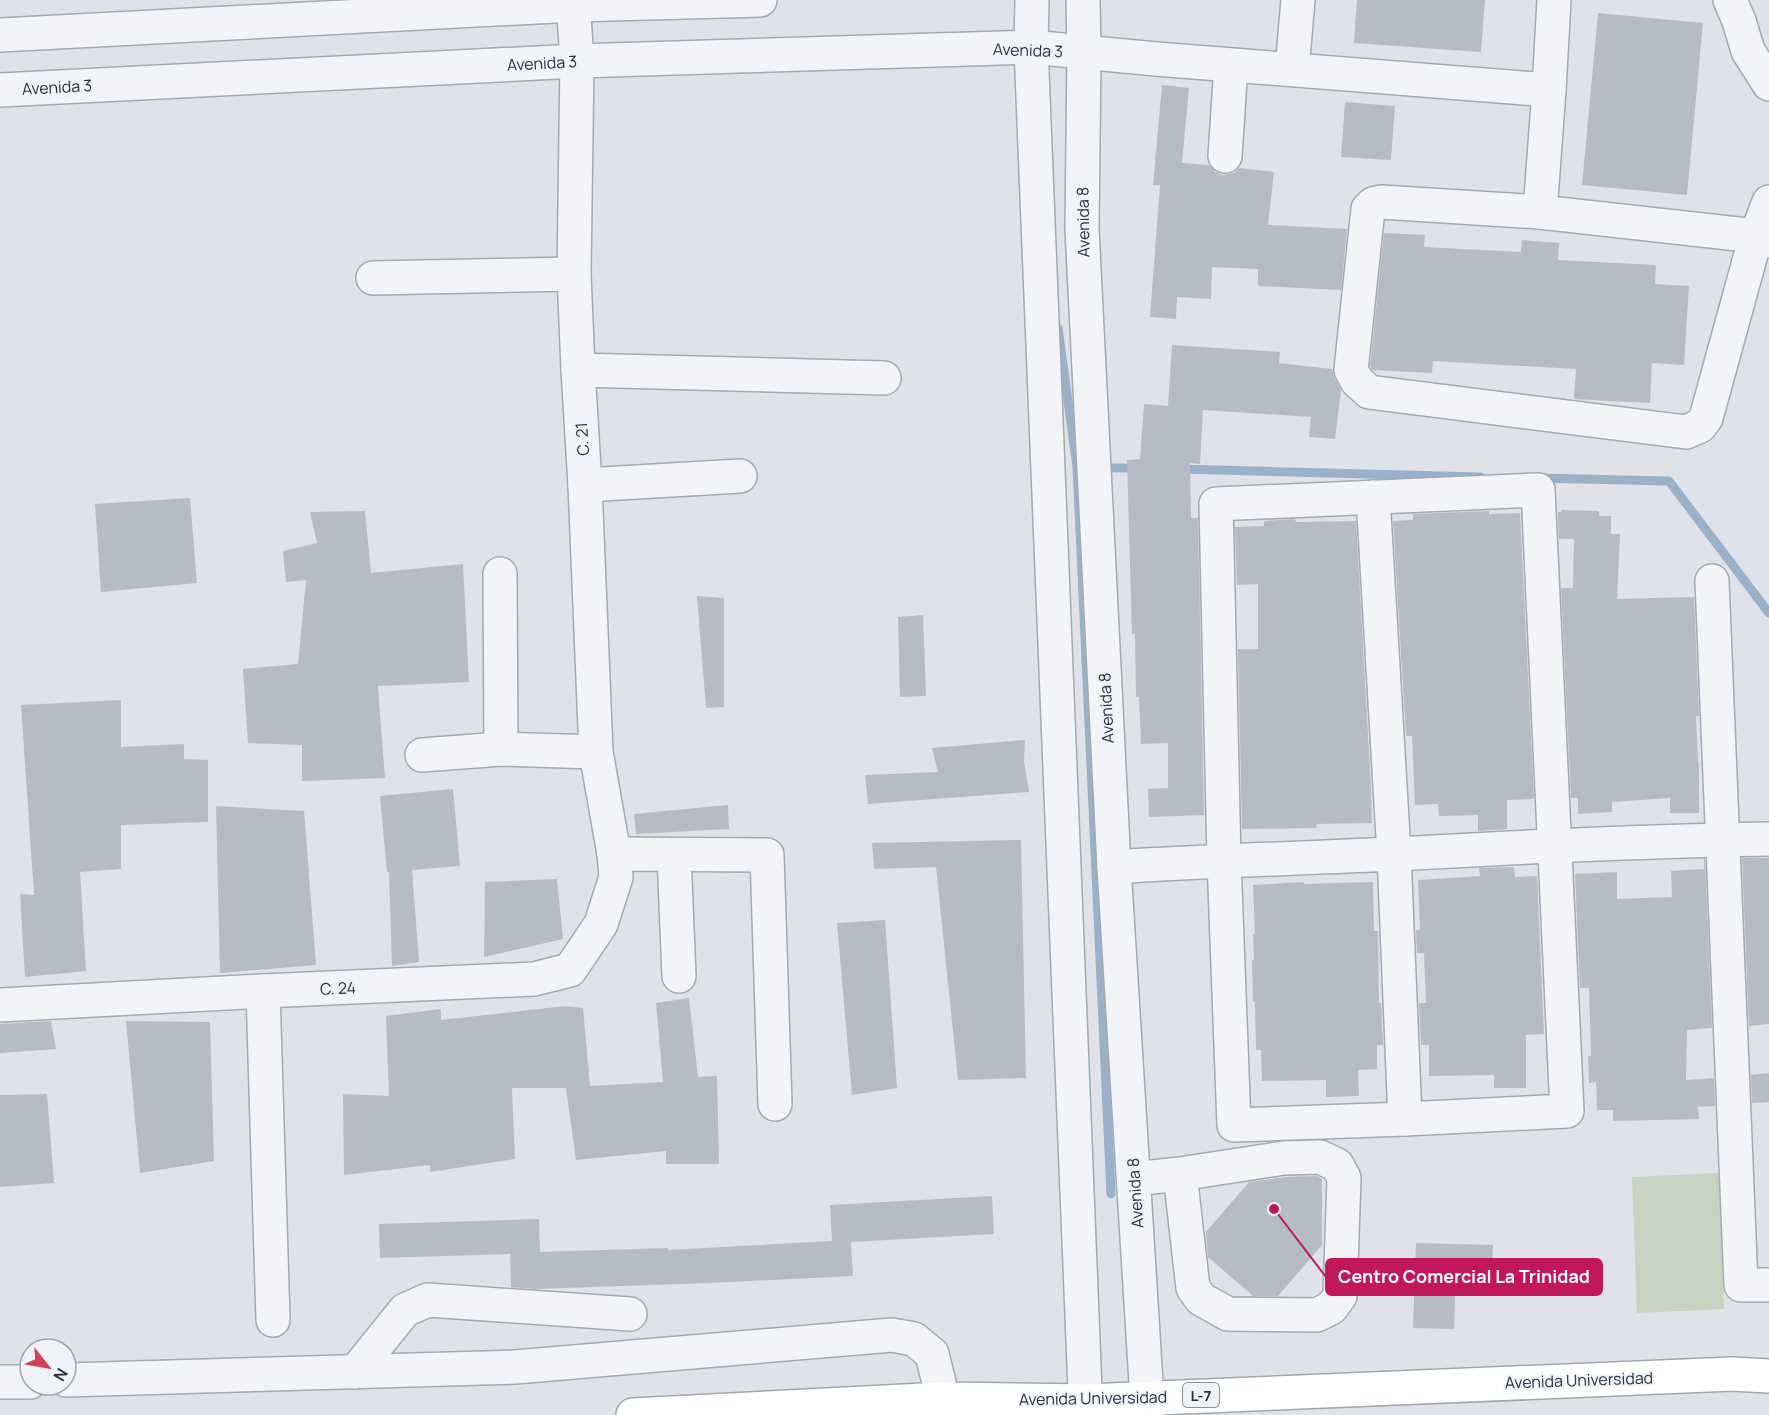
<svg xmlns="http://www.w3.org/2000/svg" width="1769" height="1415" viewBox="0 0 1769 1415" font-family="Manrope,sans-serif">
  <style>
    .green { fill: #c5d3c0 }
    .lines { fill: none; stroke-linecap: round; stroke-linejoin: round }
    .stream { stroke: #99b2ca; stroke-width: 9 }
    .building { fill: #b6bcc6 }
    .minor-casing { stroke: #a4aab3; stroke-width: 36 }
    .major-casing { stroke: #9ea8b5; stroke-width: 36 }
    .minor { stroke: #f2f4f7; stroke-width: 33 }
    .major { stroke: #fff; stroke-width: 33 }
    .labels { text-anchor: middle; dominant-baseline: central; stroke-width: 4.5; stroke-linejoin: round; paint-order: stroke }
    .shield { fill: #eff2f6; stroke: #646b77; stroke-width: 1.5 }
    .shield-label { font-size: 15px; font-weight: bold; fill: #283141 }
    .street-label { font-size: 16px; fill: #283141; stroke: #eff2f6 }
    .leader { fill: none; stroke: #c2185b; stroke-width: 2 }
    .callout-dot { fill: #c2185b; stroke: #eff2f6; stroke-width: 2 }
    .callout { fill: #c2185b; stroke: #c2185b; stroke-width: 2 }
    .callout-label { font-size: 18px; text-anchor: middle; font-weight: bold; fill: #fff }
  </style>
  <rect width="100%" height="100%" fill="#dfe3e9"/>
  <path class="green" d="M1719,1173L1724,1309L1637,1313L1632,1177Z"/>
  <g class="lines">
    <g class="stream">
      <path d="M1058,328L1077,467L1111,1194"/>
      <path d="M1110,468H1139"/>
      <path d="M1180,469L1481,477"/>
      <path d="M1537,478L1669,481L1769,613"/>
    </g>
  </g>
  <g class="building">
    <path d="M1357,0H1485L1481,52L1354,43Z"/>
    <path d="M1598,13L1703,23L1687,195L1582,185Z"/>
    <path d="M1162,85L1189,88L1182,163L1209,165L1215,172L1223,175L1233,173L1239,168L1274,172L1268,225L1347,229L1341,290L1258,286V269L1212,267L1211,299L1177,297L1176,319L1150,317L1160,185H1153Z"/>
    <path d="M1345,102L1395,106L1391,160L1341,157Z"/>
    <path d="M1384,233L1425,235L1424,247L1521,252L1522,240L1559,243L1558,260L1656,265L1655,284L1689,286L1684,365L1652,363L1650,403L1574,399L1576,369L1433,361L1432,373L1372,370L1370,366Z"/>
    <path d="M1172,345L1280,352L1279,363L1332,369L1335,379L1341,390L1335,439L1309,437L1311,417L1203,410L1200,464L1190,463L1191,518H1198L1204,815L1149,817L1148,789L1168,788V743L1141,744L1139,697H1136L1135,634H1132L1127,460L1140,459L1144,404L1168,406Z"/>
    <path d="M190,498L197,583L101,592L95,504Z"/>
    <path d="M1562,510L1599,511V516H1611V534H1620L1617,599L1694,597L1699,716H1696L1698,763H1699V813H1670V798L1612,802V812L1578,814V798H1571L1561,588H1573L1574,539H1559L1558,512H1561Z"/>
    <path d="M365,511L371,573L463,564L469,682L378,686L385,778L302,781V745L248,743L243,669L298,664L306,580L286,582L283,551L317,543L310,512Z"/>
    <path d="M1489,511V514L1520,513L1534,799L1507,800V829L1478,831V815L1439,816L1438,804L1415,805L1412,736H1406L1393,521L1413,520V514Z"/>
    <path d="M1295,519L1296,522L1356,521L1371,788L1372,823L1316,824L1317,828L1242,829L1238,649H1258V584L1237,585L1235,527L1264,526V521Z"/>
    <path d="M697,596L724,598V707L706,708Z"/>
    <path d="M923,615L926,696L900,697L898,617Z"/>
    <path d="M121,700V747L184,744V759L208,760V822L121,825V869L80,872L86,971L25,977L20,894L34,895L21,705Z"/>
    <path d="M1025,740L1024,761L1029,792L868,804L865,775L938,772L932,748Z"/>
    <path d="M453,789L460,866L412,870L419,962L392,966L389,872H387L380,796Z"/>
    <path d="M728,805L729,829L636,834L634,814Z"/>
    <path d="M216,806L304,811L316,965L220,973Z"/>
    <path d="M1021,840L1026,1078L958,1080L936,867L874,869L872,843Z"/>
    <path d="M1742,858H1769V1024L1749,1026Z"/>
    <path d="M1704,859H1705L1712,1028L1687,1030L1686,1080L1714,1078L1715,1106L1698,1107L1699,1119L1613,1121V1110H1597L1596,1082L1589,1083L1588,1056H1591L1589,988H1580L1575,874L1617,872V899L1672,897L1671,871L1704,869Z"/>
    <path d="M1514,867L1515,877L1537,876L1544,1034L1526,1035V1088H1494V1075L1429,1076V1045H1421L1419,1003H1426L1424,953H1417L1416,930H1420L1418,880L1480,876L1479,868Z"/>
    <path d="M557,879L563,939L484,957L485,882Z"/>
    <path d="M1304,882V884L1373,882L1374,931H1378L1379,1003H1381L1383,1045H1377V1069L1358,1070L1359,1096L1326,1097V1080L1262,1081L1261,1050H1256L1255,1002H1253L1252,960H1254L1253,934H1255L1253,885Z"/>
    <path d="M885,920L897,1088L852,1095L837,923Z"/>
    <path d="M689,998L698,1077L717,1076L719,1164H666V1151L576,1160L566,1088H512L515,1159L430,1172V1165L344,1175L343,1094L389,1096L386,1016L441,1009V1020L565,1006L583,1008L590,1086L663,1082L656,1003Z"/>
    <path d="M51,1021L56,1049L0,1053V1024Z"/>
    <path d="M126,1021L210,1022L214,1161L140,1173Z"/>
    <path d="M1769,1073V1102L1752,1103L1751,1075Z"/>
    <path d="M47,1094L54,1183L0,1187V1095Z"/>
    <path d="M1316,1176L1322,1179V1245L1278,1296H1253L1208,1257L1206,1232L1249,1182L1286,1177Z"/>
    <path d="M992,1196L994,1234L851,1242L853,1276L709,1283L536,1289L511,1287L510,1254L380,1258L379,1224L539,1219L540,1252L668,1248V1250L832,1241L830,1205Z"/>
    <path d="M1416,1243L1493,1245L1492,1269L1456,1268L1454,1329L1413,1328Z"/>
  </g>
  <g class="lines">
    <g class="minor-casing">
      <g id="minor">
        <path d="M1032,0L1031,47L1086,1415"/>
        <path d="M1083,0L1084,52L1082,229L1114,867L1148,1415"/>
        <path d="M1730,0L1739,21L1748,51L1769,84"/>
        <path d="M0,35L574,5L760,0"/>
        <path d="M1292,69L1298,0"/>
        <path d="M0,90L577,61L1031,47L1156,59L1549,90L1554,0"/>
        <path d="M1549,90L1540,212L1756,236L1769,241"/>
        <path d="M1225,156L1231,65"/>
        <path d="M1540,212L1381,202L1373,204L1368,209L1351,370L1357,381L1369,392L1686,432L1700,426L1706,418L1756,236L1769,202"/>
        <path d="M373,278L574,274"/>
        <path d="M578,370L884,378"/>
        <path d="M585,485L740,476"/>
        <path d="M1538,490L1567,1111L1405,1119L1234,1125L1224,860L1216,504Z"/>
        <path d="M1373,497L1394,854L1405,1119"/>
        <path d="M500,574L501,749"/>
        <path d="M1712,581L1741,1285H1769"/>
        <path d="M422,755L501,749L596,752"/>
        <path d="M614,854L767,855L775,1104"/>
        <path d="M674,855L679,976"/>
        <path d="M1114,867C1208,861 1302,858 1396,854C1520,847 1644,841 1769,839"/>
        <path d="M263,991L273,1320"/>
        <path d="M0,1005L263,991L534,979L570,970L601,924L616,877L614,854L596,752L585,485L578,370L574,274L577,61L573,0"/>
        <path d="M1134,1179L1180,1174L1284,1158L1320,1157L1337,1165L1344,1178L1340,1296L1331,1308L1317,1315L1228,1314L1201,1299L1193,1288L1180,1174"/>
        <path d="M355,1372L405,1310L428,1300L630,1314"/>
        <path d="M66,1380L515,1367L892,1335L914,1339L932,1354L943,1399"/>
        <path d="M0,1382H30"/>
      </g>
    </g>
    <g class="major-casing">
      <path id="major" d="M633,1415L943,1399L1086,1401L1732,1374L1769,1376"/>
    </g>
    <use href="#minor" class="minor"/>
    <use href="#major" class="major"/>
  </g>
  <g class="labels">
    <rect class="shield" x="1183" y="1383" width="36" height="24" rx="4.5"/>
    <g class="shield-label">
      <text x="1201" y="1395">L-7</text>
    </g>
    <g class="street-label">
      <text transform="translate(1028 50) rotate(2)">Avenida 3</text>
      <text transform="translate(542 63) rotate(-3)">Avenida 3</text>
      <text transform="translate(57 87) rotate(-3)">Avenida 3</text>
      <text transform="translate(1083 222) rotate(-91)">Avenida 8</text>
      <text transform="translate(582 439) rotate(-94)">C. 21</text>
      <text transform="translate(1106 708) rotate(-93)">Avenida 8</text>
      <text transform="translate(338 988) rotate(-2)">C. 24</text>
      <text transform="translate(1135 1193) rotate(-94)">Avenida 8</text>
      <text transform="translate(1579 1380) rotate(-2)">Avenida Universidad</text>
      <text transform="translate(1093 1398) rotate(-1)">Avenida Universidad</text>
    </g>
  </g>
  <path class="leader" d="M1274 1209L1326 1277"/>
  <circle class="callout-dot" cx="1274" cy="1209" r="6"/>
  <rect class="callout" x="1326" y="1259" width="276" height="36" rx="6"/>
  <g class="callout-label">
    <text x="1464" y="1283">Centro Comercial La Trinidad</text>
  </g>
  <g transform="translate(48 1367) rotate(121)"><circle r="28" fill="#eff2f6" stroke="#9fa5ae" stroke-width="1.5"/>
  <path d="M0-4.5L10 22L0 15L-10 22Z" fill="#d24059"/>
  <text y="-9" font-size="16" font-weight="bold" text-anchor="middle" fill="#283141">N</text>
  </g>
</svg>
